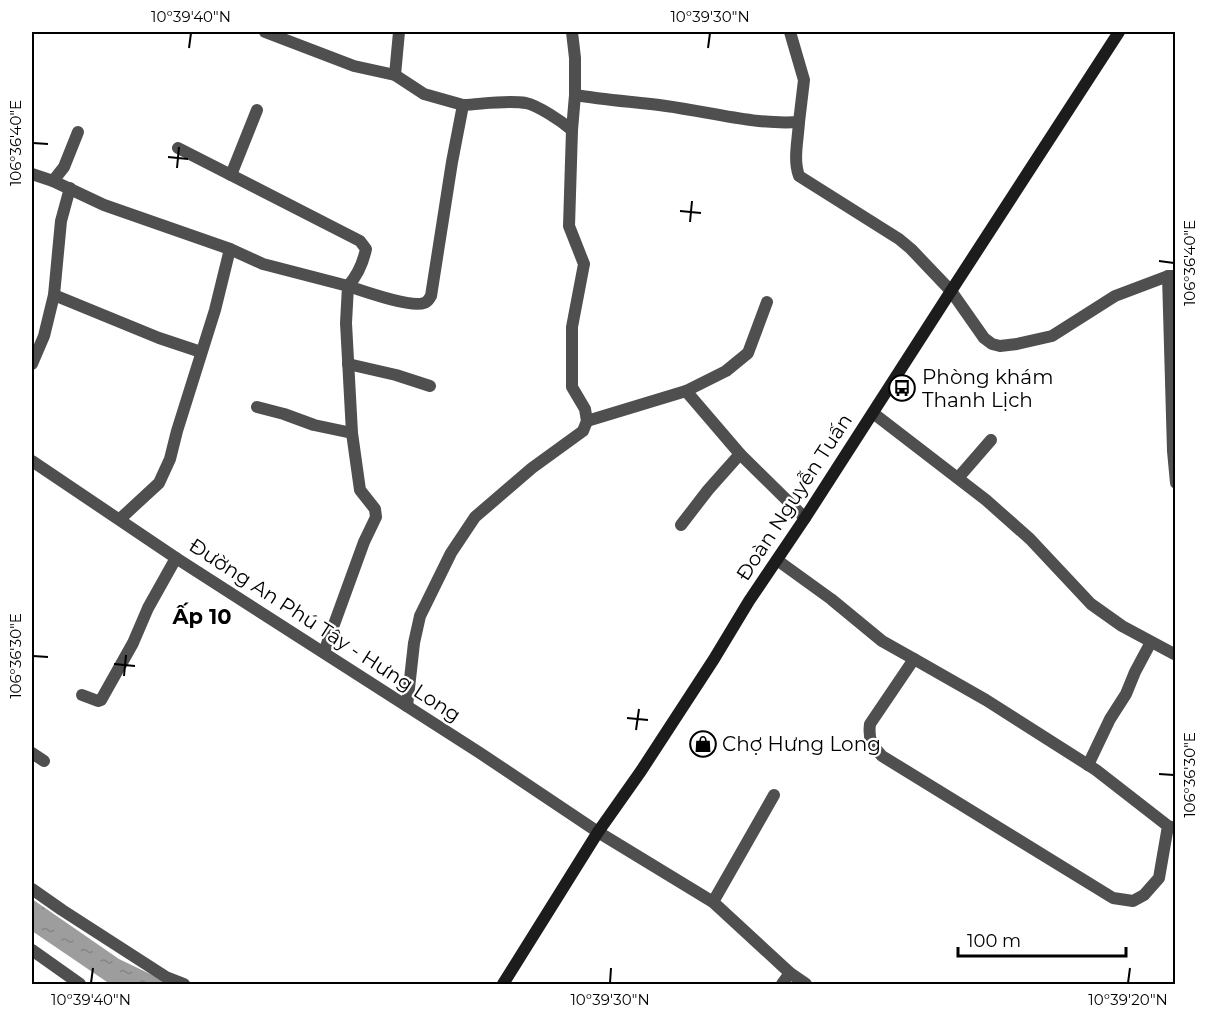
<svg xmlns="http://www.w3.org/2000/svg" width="1207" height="1016" viewBox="0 0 1207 1016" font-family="Montserrat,sans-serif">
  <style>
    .water { fill: url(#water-ripples) }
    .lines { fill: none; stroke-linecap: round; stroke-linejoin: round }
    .minor { stroke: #4f4f4f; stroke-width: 12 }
    .tertiary { stroke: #4f4f4f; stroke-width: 12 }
    .secondary { stroke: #1c1c1c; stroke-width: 12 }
    .ticks { fill: none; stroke: #000; stroke-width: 2 }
    .labels { text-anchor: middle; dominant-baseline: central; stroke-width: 4.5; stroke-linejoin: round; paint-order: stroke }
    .poi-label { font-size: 20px; fill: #000; stroke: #fff; text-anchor: start }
    .street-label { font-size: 20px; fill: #000; stroke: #fff }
    .neighbourhood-label { font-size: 21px; font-weight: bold; fill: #000; stroke: #fff }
    .neatline { fill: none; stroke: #000; stroke-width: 2 }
    .ticks-label { font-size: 15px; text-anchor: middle; fill: #000 }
  </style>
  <defs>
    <pattern id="water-ripples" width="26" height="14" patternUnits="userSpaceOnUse" patternTransform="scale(1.5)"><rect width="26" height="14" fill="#9d9d9d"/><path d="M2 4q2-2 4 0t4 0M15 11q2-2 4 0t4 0" fill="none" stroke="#858585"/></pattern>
  </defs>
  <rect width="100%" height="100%" fill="#fff"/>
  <path class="water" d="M32,899L119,959L171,984H110L32,931Z"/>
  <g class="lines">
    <g class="minor">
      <path d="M265,32L354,66L395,75L424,94L463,105"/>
      <path d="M395,75L399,32"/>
      <path d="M575,95C605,100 636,102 666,106C711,112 754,125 799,122L804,80L790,32"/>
      <path d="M799,122C798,140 793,160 799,176L899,239L911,249L951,291"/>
      <path d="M178,148L360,241L366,249C363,263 357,276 348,286C363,291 411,308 424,303C428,302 429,299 431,296L452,162L463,105C483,104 506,100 526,103C539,106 561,121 572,130"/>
      <path d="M32,174L53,181L104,205L230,249L263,264L348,286L346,323L352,433L360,490L375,509L376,517L364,542L324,652"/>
      <path d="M231,175L257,110"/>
      <path d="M53,181L64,167L78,132"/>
      <path d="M1168,276L1173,451L1176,483"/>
      <path d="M54,295L159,338L201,352"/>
      <path d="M32,364L44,336L54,295L61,221L70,188"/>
      <path d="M348,364L396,375L430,386"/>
      <path d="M686,391L726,371L748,353L767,302"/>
      <path d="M257,407L284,414L314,425L352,433"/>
      <path d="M873,413L986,500L1030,539L1091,604L1122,626L1176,655"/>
      <path d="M587,421L686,391L740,454L805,518"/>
      <path d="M958,478L991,440"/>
      <path d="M120,519L159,483L170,459L177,431L215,310L230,249"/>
      <path d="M681,525L708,490L740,454"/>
      <path d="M777,560L831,599L882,641L914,659"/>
      <path d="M82,695L98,701L101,700L133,643L148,608L176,558"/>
      <path d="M407,706L414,643L420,616L451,553L475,517L532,468L583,431L587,421L585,409L572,387V327L584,264L569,226L572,130L575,95V58L572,32"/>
      <path d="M32,753L44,761"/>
      <path d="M1088,765L1110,719L1126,694L1135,672L1151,642"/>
      <path d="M1168,826L1159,878L1144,895L1133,901L1113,898L882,756C872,745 868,740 870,724L914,659L986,700L1096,770L1168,826L1176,828"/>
      <path d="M32,889L62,910L166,977L184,984"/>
      <path d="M713,902L774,795"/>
      <path d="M32,950L80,984"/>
      <path d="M782,984L790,973"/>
    </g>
    <g class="tertiary">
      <path d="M951,291L984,338L992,344L1000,346L1017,344L1052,336L1115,296L1168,276H1176"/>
      <path d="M32,461L176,558L480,753L598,832L713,902L790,973L806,984"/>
    </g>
    <path class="secondary" d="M503,984L598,832L641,771L714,659L749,601L805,518L951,291L1119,32"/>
  </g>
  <path class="ticks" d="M189,48L191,33M708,48L710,33M33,143L48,144M168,157L188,159M177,168L179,147M680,211L701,213M690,222L692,201M1159,261L1174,263M33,656L48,657M114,664L135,666M124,676L126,655M627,718L648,720M636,730L639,709M1159,774L1174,775M91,983L93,968M610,983L611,968M1128,983L1130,968"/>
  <defs>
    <g id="bus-ring" transform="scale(1.35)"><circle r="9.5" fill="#fff" stroke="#000" stroke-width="1.5"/><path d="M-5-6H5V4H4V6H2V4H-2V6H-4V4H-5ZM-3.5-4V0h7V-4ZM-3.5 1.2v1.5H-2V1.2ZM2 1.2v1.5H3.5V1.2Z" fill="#000"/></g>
    <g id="shop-ring" transform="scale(1.35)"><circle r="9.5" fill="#fff" stroke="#000" stroke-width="1.5"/><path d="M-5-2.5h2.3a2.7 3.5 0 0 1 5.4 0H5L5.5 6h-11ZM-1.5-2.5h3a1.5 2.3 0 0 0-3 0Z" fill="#000"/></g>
  </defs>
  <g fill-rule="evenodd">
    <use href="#bus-ring" x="902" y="388"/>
    <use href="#shop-ring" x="703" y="744"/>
  </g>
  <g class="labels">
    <g class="poi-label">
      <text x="922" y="377">Phòng khám<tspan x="922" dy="23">Thanh Lịch</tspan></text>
      <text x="722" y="744">Chợ Hưng Long</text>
    </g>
    <g class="street-label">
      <text transform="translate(794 497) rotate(-57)">Đoàn Nguyễn Tuấn</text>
      <text transform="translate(325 630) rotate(33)">Đường An Phú Tây - Hưng Long</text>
    </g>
    <g class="neighbourhood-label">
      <text x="202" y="616">Ấp 10</text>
    </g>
  </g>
  <rect width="1207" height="1016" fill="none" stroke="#ffffff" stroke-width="66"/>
  <path d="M958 947v9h168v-9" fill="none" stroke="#000000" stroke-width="3"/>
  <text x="967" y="947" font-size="18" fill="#000000" stroke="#ffffff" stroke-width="4.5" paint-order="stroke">100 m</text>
  <rect x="33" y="33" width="1141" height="950" class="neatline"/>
  <g class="ticks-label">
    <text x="191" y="22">10°39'40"N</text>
    <text x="710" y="22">10°39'30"N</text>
    <text transform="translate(16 143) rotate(-90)" y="5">106°36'40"E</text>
    <text transform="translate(1190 263) rotate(-90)" y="5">106°36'40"E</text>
    <text transform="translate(16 656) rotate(-90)" y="5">106°36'30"E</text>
    <text transform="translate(1190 775) rotate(-90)" y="5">106°36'30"E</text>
    <text x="91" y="1005">10°39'40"N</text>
    <text x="610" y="1005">10°39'30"N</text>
    <text x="1128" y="1005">10°39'20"N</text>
  </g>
</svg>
